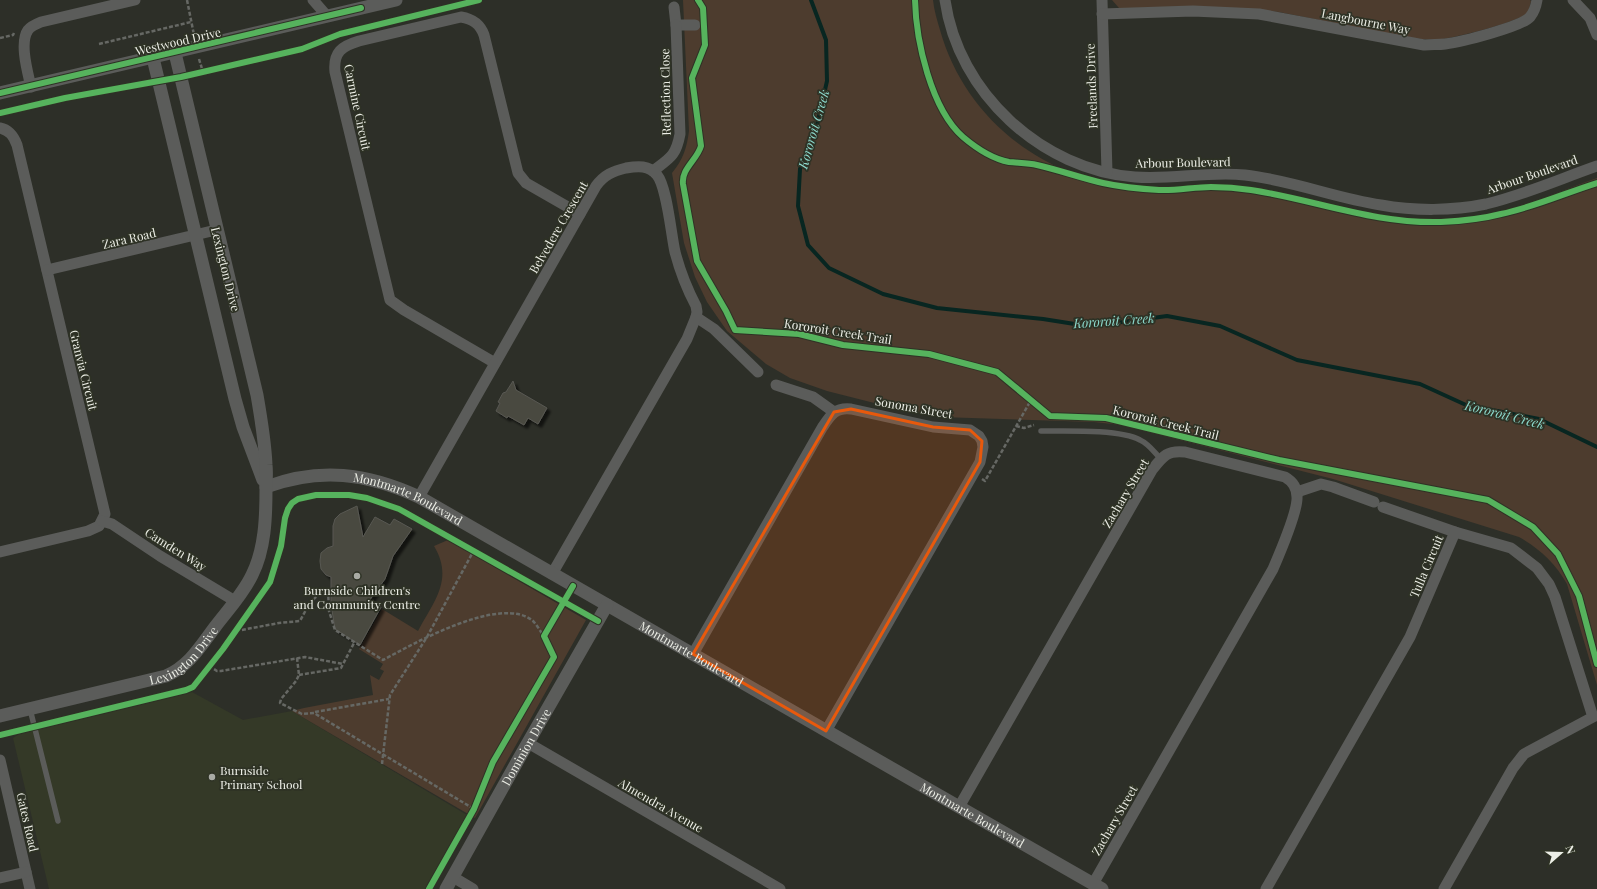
<svg xmlns="http://www.w3.org/2000/svg" width="1597" height="889" viewBox="0 0 1597 889" font-family="'Playfair Display',serif">
  <style>
    .built { fill: #343927 }
    .green { fill: #4d3c2e }
    .lines { fill: none; stroke-linecap: round; stroke-linejoin: round }
    .stream { stroke: #082621; stroke-width: 4 }
    .building { fill: #4a4940; stroke: #585852; filter: url(#shadow) }
    .path { stroke: #666864; stroke-width: 2.5; stroke-dasharray: 4 2; stroke-linecap: butt }
    .service { stroke: #5b5c5a; stroke-width: 5.5 }
    .minor { stroke: #5b5c5a; stroke-width: 11 }
    .tertiary { stroke: #5b5c5a; stroke-width: 13 }
    .cycleway-casing { stroke: #2e3225; stroke-width: 8 }
    .cycleway { stroke: #56b35d; stroke-width: 6 }
    .marked { fill: #e8590c; fill-opacity: 0.2; stroke: #e8590c; stroke-width: 3; stroke-linejoin: round }
    .poi-dot { fill: #a9aba4; stroke: #2e3225; stroke-width: 1.5 }
    .labels { text-anchor: middle; dominant-baseline: central; stroke-width: 3.5; stroke-linejoin: round; paint-order: stroke }
    .street-label { font-size: 12px; fill: #eceee6; stroke: #2e3225 }
    .poi-label { font-size: 12px; fill: #eceee6; stroke: #2e3225 }
    .water-label { font-size: 13px; font-style: italic; fill: #8ddacd; stroke: #2e3225 }
  </style>
  <defs>
    <filter id="shadow"><feDropShadow dx="3.5" dy="3.5" stdDeviation="1" flood-color="#0009"/></filter>
  </defs>
  <rect width="100%" height="100%" fill="#2d2f28"/>
  <path class="built" d="M192,692L243,720L292,711L467,815L425,889H49L13,738L19,734Z"/>
  <g class="green">
    <path d="M683,0H933C934,10 937,20 940,30C959,97 1007,147 1071,173C1085,179 1100,184 1116,185C1135,188 1154,189 1173,187C1193,186 1212,184 1231,185C1272,188 1313,201 1353,210C1364,213 1375,216 1387,218C1427,223 1470,220 1509,209C1539,201 1568,188 1597,178V685L1567,584C1555,563 1540,549 1519,537L1333,479L1121,425L1094,422L940,417L894,408L827,391L790,378L766,364L727,331L707,302L695,277L684,243L672,173C683,160 687,147 689,131Z"/>
    <path d="M1112,0H1530L1531,1L1528,13C1515,23 1459,37 1442,39C1431,40 1421,39 1410,38L1279,12L1253,9L1119,8Z"/>
    <path d="M448,540L586,620L475,818L292,711L304,708L373,695L370,675L379,680L384,671L380,669L383,664L359,649L382,609L418,631C434,601 454,579 434,546Z"/>
  </g>
  <g class="lines">
    <path class="stream" d="M811,0L826,40L827,81L817,125L800,169L798,206L808,245L829,268L883,294L937,308L1043,319L1081,325L1123,322L1167,316L1220,326L1297,360L1420,384L1466,405L1539,419L1597,447"/>
  </g>
  <g class="building">
    <path d="M513,381L516,390L547,408L538,424L528,418L524,425L508,416L507,418L496,411L500,403L498,402L503,393L506,392Z"/>
    <path d="M357,506L363,537L375,517L390,525L394,519L412,529L393,556L385,579L369,601L381,607L360,645L335,629L331,604V577L326,575L321,569L320,561L321,553L327,548L333,546V526L335,519L340,514Z"/>
  </g>
  <g class="lines">
    <g class="path">
      <path d="M187,0L194,35"/>
      <path d="M0,38L13,35L14,33"/>
      <path d="M99,44L191,22"/>
      <path d="M199,59L203,72"/>
      <path d="M1016,426L1024,428L1034,425"/>
      <path d="M982,479L985,481L1031,400"/>
      <path d="M236,631L279,623L300,621C307,608 313,595 328,590L329,611L335,630L383,660C413,644 501,594 533,621C537,625 540,631 544,636"/>
      <path d="M297,658L299,675L296,681L281,699L280,703L302,714L314,713L474,809"/>
      <path d="M209,666L217,671H221L305,657L343,664"/>
      <path d="M299,675L341,668L354,643"/>
      <path d="M315,712L389,699"/>
      <path d="M382,764L390,695L427,637L474,550"/>
    </g>
    <g class="service">
      <path d="M1041,431C1065,431 1121,429 1140,440C1149,444 1154,452 1161,459"/>
      <path d="M30,709L58,821"/>
    </g>
    <g class="minor">
      <path d="M313,0L327,16"/>
      <path d="M945,0C958,93 1042,170 1135,177C1172,180 1208,171 1245,175C1291,180 1335,198 1381,205C1414,211 1453,211 1486,204C1524,195 1560,179 1597,166"/>
      <path d="M1102,0L1107,172"/>
      <path d="M1573,0L1590,18L1597,35"/>
      <path d="M674,7L676,25H695"/>
      <path d="M1102,14L1193,11L1259,14L1424,45C1431,44 1438,45 1445,44C1461,42 1521,27 1530,17C1534,12 1536,6 1537,0"/>
      <path d="M31,87C28,73 19,43 28,30C31,26 36,24 41,22L135,0"/>
      <path d="M0,128C10,130 14,137 17,145L105,514L99,526L88,531L0,552"/>
      <path d="M653,171C670,158 676,156 680,134L676,25"/>
      <path d="M47,270L216,230"/>
      <path d="M696,317L714,329L758,372"/>
      <path d="M495,363L404,310L390,300L335,72C333,52 342,46 359,41L461,17C473,19 480,24 484,35L518,173L526,183L580,214"/>
      <path d="M776,385L813,397L834,412"/>
      <path d="M1297,492L1321,484L1333,487L1374,502"/>
      <path d="M419,497L596,186C604,175 613,171 626,168C638,166 649,165 657,175C667,187 671,234 675,252C680,271 687,289 696,306L697,312L696,317L687,339L552,574"/>
      <path d="M1383,507L1455,532"/>
      <path d="M102,521L112,524L160,556L235,601"/>
      <path d="M693,654L822,428C830,416 835,407 851,409L933,427L970,430L979,436L982,441L983,447L980,462L826,731"/>
      <path d="M528,743L780,889"/>
      <path d="M0,760L30,889"/>
      <path d="M959,807L1152,470C1163,456 1167,450 1185,452L1285,477C1292,481 1297,488 1297,497C1298,511 1279,555 1273,569L1093,884"/>
      <path d="M453,877L473,889"/>
      <path d="M0,878L26,872"/>
      <path d="M1266,889L1410,637L1455,532L1511,548L1537,568L1549,584L1555,597L1593,717L1524,754L1513,768L1444,889"/>
    </g>
    <g class="tertiary">
      <path d="M153,58L235,399L243,427L263,480"/>
      <path d="M0,93L396,0"/>
      <path id="s1" d="M266,487C320,467 367,473 419,497L1102,889"/>
      <path id="s2" d="M0,716L166,676C189,666 200,647 215,627C227,611 243,594 252,575C265,549 266,518 266,489C266,481 267,473 266,465C265,441 261,418 257,395L175,53"/>
      <path id="s3" d="M446,889L517,762L607,605"/>
    </g>
    <g class="cycleway-casing">
      <g id="cycleway">
        <path d="M698,0L703,8L705,45L692,78L701,146C697,160 681,169 683,184L697,261L726,311L735,330L799,334L843,345L929,354L997,372L1050,416L1106,418L1279,460L1488,500L1533,527L1558,554L1579,596L1597,664"/>
        <path d="M915,0C916,41 931,109 963,137C976,148 993,159 1009,162C1018,163 1028,163 1037,165C1059,170 1081,178 1103,183C1121,187 1140,189 1159,190C1176,191 1194,187 1211,187C1225,187 1238,188 1251,190C1316,200 1374,224 1441,222C1461,221 1482,219 1501,214C1534,207 1565,193 1597,183"/>
        <path d="M0,93L361,8"/>
        <path d="M0,113L65,98L181,77L302,49L340,34L479,0"/>
        <path d="M0,735L186,690L193,687L223,649L270,582L281,546L285,518L288,509L292,503L298,499L316,495H349L367,498L399,509L598,621"/>
        <path d="M429,889L474,809L493,762L554,657L544,636L573,586"/>
      </g>
    </g>
    <use href="#cycleway" class="cycleway"/>
  </g>
  <path class="marked" d="M851,409L933,427L970,430L982,441L980,462L826,731L693,654L834,412Z"/>
  <g class="poi-dot">
    <circle cx="357" cy="576" r="4"/>
    <circle cx="212" cy="777" r="4"/>
  </g>
  <g class="labels">
    <g class="street-label">
      <text transform="translate(1366 21) rotate(11)">Langbourne Way</text>
      <text transform="translate(178 41) rotate(-13)">Westwood Drive</text>
      <text transform="translate(1091 86) rotate(-92)">Freelands Drive</text>
      <text transform="translate(665 92) rotate(-91)">Reflection Close</text>
      <text transform="translate(358 107) rotate(78)">Carmine Circuit</text>
      <text transform="translate(1183 162) rotate(-1)">Arbour Boulevard</text>
      <text transform="translate(1532 174) rotate(-19)">Arbour Boulevard</text>
      <text transform="translate(558 227) rotate(-60)">Belvedere Crescent</text>
      <text transform="translate(129 238) rotate(-13)">Zara Road</text>
      <text transform="translate(226 269) rotate(76)">Lexington Drive</text>
      <text transform="translate(838 331) rotate(9)">Kororoit Creek Trail</text>
      <text transform="translate(84 370) rotate(76)">Granvia Circuit</text>
      <text transform="translate(914 407) rotate(10)">Sonoma Street</text>
      <text transform="translate(1166 422) rotate(14)">Kororoit Creek Trail</text>
      <text transform="translate(1125 493) rotate(-59)">Zachary Street</text>
      <text stroke="none"><textPath href="#s1" startOffset="148">Montmarte Boulevard</textPath></text>
      <text transform="translate(176 549) rotate(32)">Camden Way</text>
      <text transform="translate(1426 566) rotate(-67)">Tulla Circuit</text>
      <text stroke="none"><textPath href="#s2" startOffset="197">Lexington Drive</textPath></text>
      <text stroke="none"><textPath href="#s1" startOffset="472">Montmarte Boulevard</textPath></text>
      <text stroke="none"><textPath href="#s3" startOffset="163">Dominion Drive</textPath></text>
      <text transform="translate(661 805) rotate(30)">Almendra Avenue</text>
      <text stroke="none"><textPath href="#s1" startOffset="796">Montmarte Boulevard</textPath></text>
      <text transform="translate(1114 820) rotate(-60)">Zachary Street</text>
      <text transform="translate(28 822) rotate(77)">Gates Road</text>
    </g>
    <g class="poi-label">
      <text x="357" y="590">Burnside Children's<tspan x="357" dy="14">and Community Centre</tspan></text>
      <text x="220" y="770" text-anchor="start">Burnside<tspan x="220" dy="14">Primary School</tspan></text>
    </g>
    <g class="water-label">
      <text transform="translate(813 129) rotate(-74)">Kororoit Creek</text>
      <text transform="translate(1114 320) rotate(-4)">Kororoit Creek</text>
      <text transform="translate(1505 414) rotate(14)">Kororoit Creek</text>
    </g>
  </g>
  <g transform="translate(1561 853) rotate(70)" stroke="#2e3225" stroke-width="3" paint-order="stroke">
  <path d="M0-3L7 15L0 10L-7 15Z" fill="#eceee6"/>
  <text y="-6" font-size="11" font-weight="bold" text-anchor="middle" fill="#eceee6">N</text>
  </g>
</svg>
